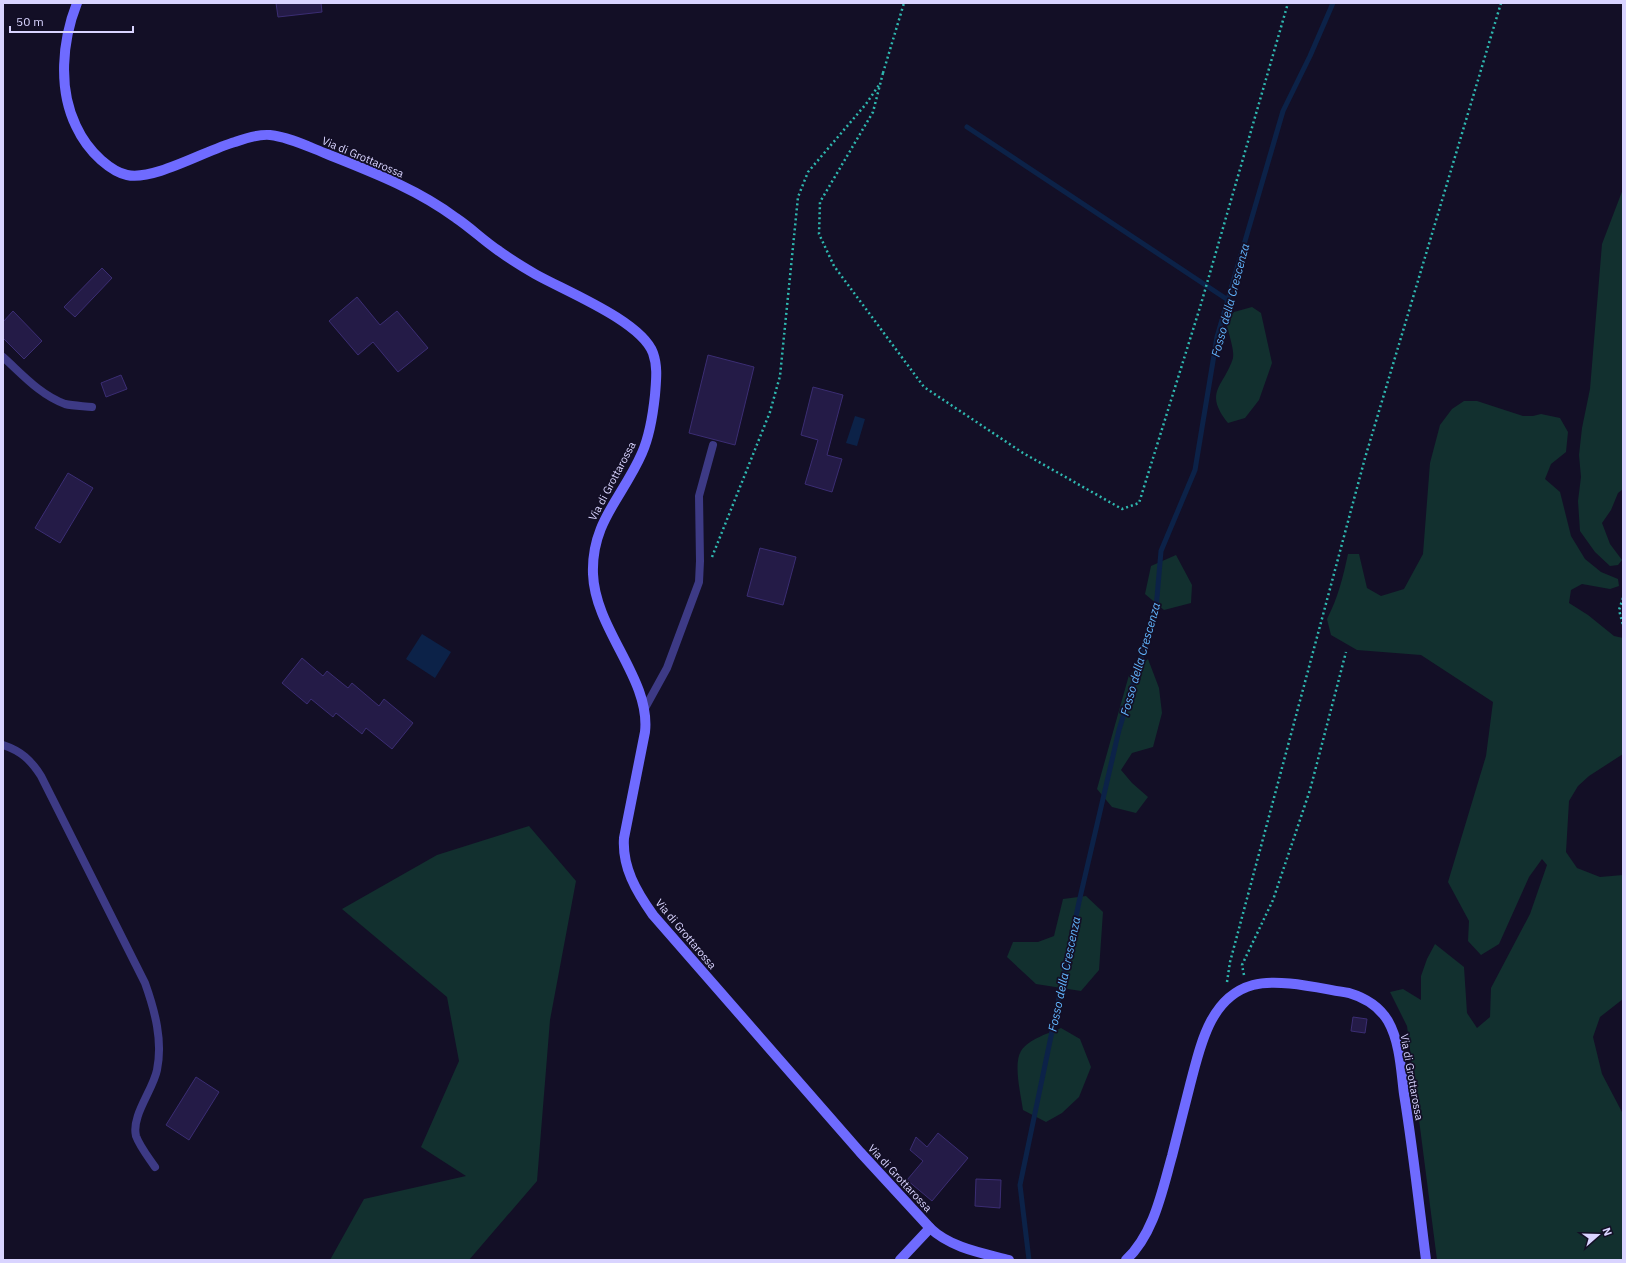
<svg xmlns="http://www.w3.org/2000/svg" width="1626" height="1263" viewBox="0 0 1626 1263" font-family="'IBM Plex Sans',sans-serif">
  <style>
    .green { fill: #12302f }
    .water { fill: #0c2248 }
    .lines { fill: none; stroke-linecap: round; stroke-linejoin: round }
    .stream { stroke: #0c2248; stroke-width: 5 }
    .building { fill: #241b47; stroke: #3b2d73 }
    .path { stroke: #2fb8b0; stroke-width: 2.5; stroke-dasharray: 2 3; stroke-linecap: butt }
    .lane { stroke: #3d3a85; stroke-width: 8 }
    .secondary { stroke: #6f6bff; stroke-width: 10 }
    .labels { text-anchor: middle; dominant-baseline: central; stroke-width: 3.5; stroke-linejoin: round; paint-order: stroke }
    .street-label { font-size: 11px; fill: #d9d4ff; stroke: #130f26 }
    .water-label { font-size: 12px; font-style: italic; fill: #62b6ff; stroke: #130f26 }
  </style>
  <rect width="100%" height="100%" fill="#130f26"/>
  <g class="green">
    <path d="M1623,189V489L1618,493L1611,510L1602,523L1610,544L1622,560L1618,565L1610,566L1595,552L1580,531L1578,501L1581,477L1579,455L1582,428L1590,389L1602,244Z"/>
    <path d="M1252,307L1261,313L1272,363L1259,400L1245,418L1228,423C1203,391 1224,387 1233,358C1235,350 1227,329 1226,321L1234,312Z"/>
    <path d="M1464,401H1477L1523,416H1533L1541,414L1560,418L1568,432L1566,452L1551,464L1545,479L1560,492L1571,536L1585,559L1601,572L1618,579L1619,586L1610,589L1582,584L1571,590L1569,603L1588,615L1614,636L1623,638V754L1589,776L1578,786L1569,801L1566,852L1577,868L1600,877L1623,875V999L1600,1017L1593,1037L1602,1074L1623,1114V1260H1437L1407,1026L1390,992L1403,989L1421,1000V976L1427,959L1435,944L1464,967L1467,1013L1477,1028L1490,1017L1491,988L1530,914L1547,865L1542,859L1529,877L1499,944L1481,955L1468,941L1469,921L1448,882L1486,756L1493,702L1421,655L1357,650L1331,635L1327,619C1338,598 1343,577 1348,554H1359L1367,588L1381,596L1404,589L1423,554L1430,463L1440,425L1452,409Z"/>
    <path d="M1176,555L1192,585L1191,603L1164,610L1145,594L1151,566Z"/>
    <path d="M1148,659L1159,688L1162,713L1153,747L1132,753L1121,770L1132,783L1148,797L1136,813L1112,807L1097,789L1129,675Z"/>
    <path d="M529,826L576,881L550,1020L537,1181L469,1260H330L364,1199L466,1176L421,1147L459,1061L447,997L342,909L437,855Z"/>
    <path d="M1086,896L1103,912L1099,970L1081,991L1036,984L1007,957L1013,942H1038L1054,936L1063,899Z"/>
    <path d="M1061,1028L1080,1039L1091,1067L1079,1097L1062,1113L1046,1122L1023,1110C1021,1095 1013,1064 1021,1051C1029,1039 1049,1033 1061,1028Z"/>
  </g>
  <g class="water">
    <path d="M855,416L865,419L857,446L846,443Z"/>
    <path d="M422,634L451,652L435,678L406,659Z"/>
  </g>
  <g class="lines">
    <g class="stream">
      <path d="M967,127L1228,300"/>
      <path d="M1029,1260L1020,1185L1079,902L1119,730L1156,609L1161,551L1195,470L1217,337L1283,111L1310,56L1333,3"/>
    </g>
  </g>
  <g class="building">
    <path d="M276,3H321L322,12L278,17Z"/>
    <path d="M102,268L112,278L75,317L64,307Z"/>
    <path d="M357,297L380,325L397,311L428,348L398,372L373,342L358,355L329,321Z"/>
    <path d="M13,311L42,341L24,359L3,338V322Z"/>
    <path d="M708,355L754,367L735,445L689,433Z"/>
    <path d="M121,375L127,389L106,397L101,383Z"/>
    <path d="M813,387L843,395L827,455L842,459L832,492L805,484L818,440L801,435Z"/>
    <path d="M68,473L93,488L60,543L35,528Z"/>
    <path d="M760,548L796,557L783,605L747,596Z"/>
    <path d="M302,658L323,676L327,671L348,688L352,683L379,706L384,699L413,723L392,749L366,728L362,734L336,713L333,717L311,699L307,704L282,683Z"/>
    <path d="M1353,1017L1367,1019L1365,1033L1351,1031Z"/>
    <path d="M196,1077L219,1092L189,1140L166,1125Z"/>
    <path d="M938,1133L968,1158L932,1201L907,1180L923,1161L910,1150L916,1137L927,1147Z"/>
    <path d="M976,1179L1001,1180L1000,1208L975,1206Z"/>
  </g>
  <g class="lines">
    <g class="path">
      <path d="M883,73L873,112L820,202L819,234L834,266L924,387L1023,453L1122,509L1139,503L1201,304L1288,3"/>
      <path d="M883,73L904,3"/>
      <path d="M712,557L770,412L780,376L798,197L808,172L866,104L879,85"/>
      <path d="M1623,598L1619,610L1623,625"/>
      <path d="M1244,975L1242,965L1273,900L1310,790L1346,652"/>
      <path d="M1227,982L1230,962L1365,458L1501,3"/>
    </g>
    <g class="lane">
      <path d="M3,357C22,374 40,395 65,404C73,406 84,406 92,407"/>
      <path d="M645,708L667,668L699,582L700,561L699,496L713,445"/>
      <path d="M3,745C21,751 31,760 41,776L145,983C155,1011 163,1041 157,1070C153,1090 131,1116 136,1136C140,1147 149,1158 155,1167"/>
    </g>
    <g class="secondary">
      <path d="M77,3C62,41 58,89 76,126C82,139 91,151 101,160C109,167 117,173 127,175C154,181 206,150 235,142C246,138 258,134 270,135C289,137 309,147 327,154C372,172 417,189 456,218C471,228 484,241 499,251C510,259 523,267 535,274C565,291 641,321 653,353C658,367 656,381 655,395C653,414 650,435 642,453C623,497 591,522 593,574C595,630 651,679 645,732L624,838C622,867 636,891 653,915L860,1152L930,1228C951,1248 982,1253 1009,1260"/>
      <path d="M900,1260L930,1228"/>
      <path d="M1126,1260C1154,1234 1162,1191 1172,1156C1178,1132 1184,1109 1190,1085C1200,1048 1209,997 1253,985C1280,978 1322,989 1349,993C1366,998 1379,1006 1388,1021C1400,1042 1401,1070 1404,1094C1413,1149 1419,1205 1426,1260"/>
    </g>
  </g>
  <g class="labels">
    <g class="street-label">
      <text transform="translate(363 157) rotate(23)">Via di Grottarossa</text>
      <text transform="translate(612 481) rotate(-62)">Via di Grottarossa</text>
      <text transform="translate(686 934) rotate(50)">Via di Grottarossa</text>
      <text transform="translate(1412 1077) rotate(80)">Via di Grottarossa</text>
      <text transform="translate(900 1178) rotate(47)">Via di Grottarossa</text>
    </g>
    <g class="water-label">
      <text transform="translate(1230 300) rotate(-75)">Fosso della Crescenza</text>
      <text transform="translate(1140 659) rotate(-74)">Fosso della Crescenza</text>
      <text transform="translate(1064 974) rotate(-78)">Fosso della Crescenza</text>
    </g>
  </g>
  <rect width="1626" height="1263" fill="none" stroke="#d9d4ff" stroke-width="8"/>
  <g transform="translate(1598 1235) rotate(70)" stroke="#130f26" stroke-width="3" paint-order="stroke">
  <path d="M0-3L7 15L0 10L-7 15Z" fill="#d9d4ff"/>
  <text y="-6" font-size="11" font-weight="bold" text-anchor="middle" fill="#d9d4ff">N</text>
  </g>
  <path d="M10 26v6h123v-6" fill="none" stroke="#d9d4ff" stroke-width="2"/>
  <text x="16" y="26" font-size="12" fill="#d9d4ff" stroke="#130f26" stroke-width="3" paint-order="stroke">50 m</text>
</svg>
